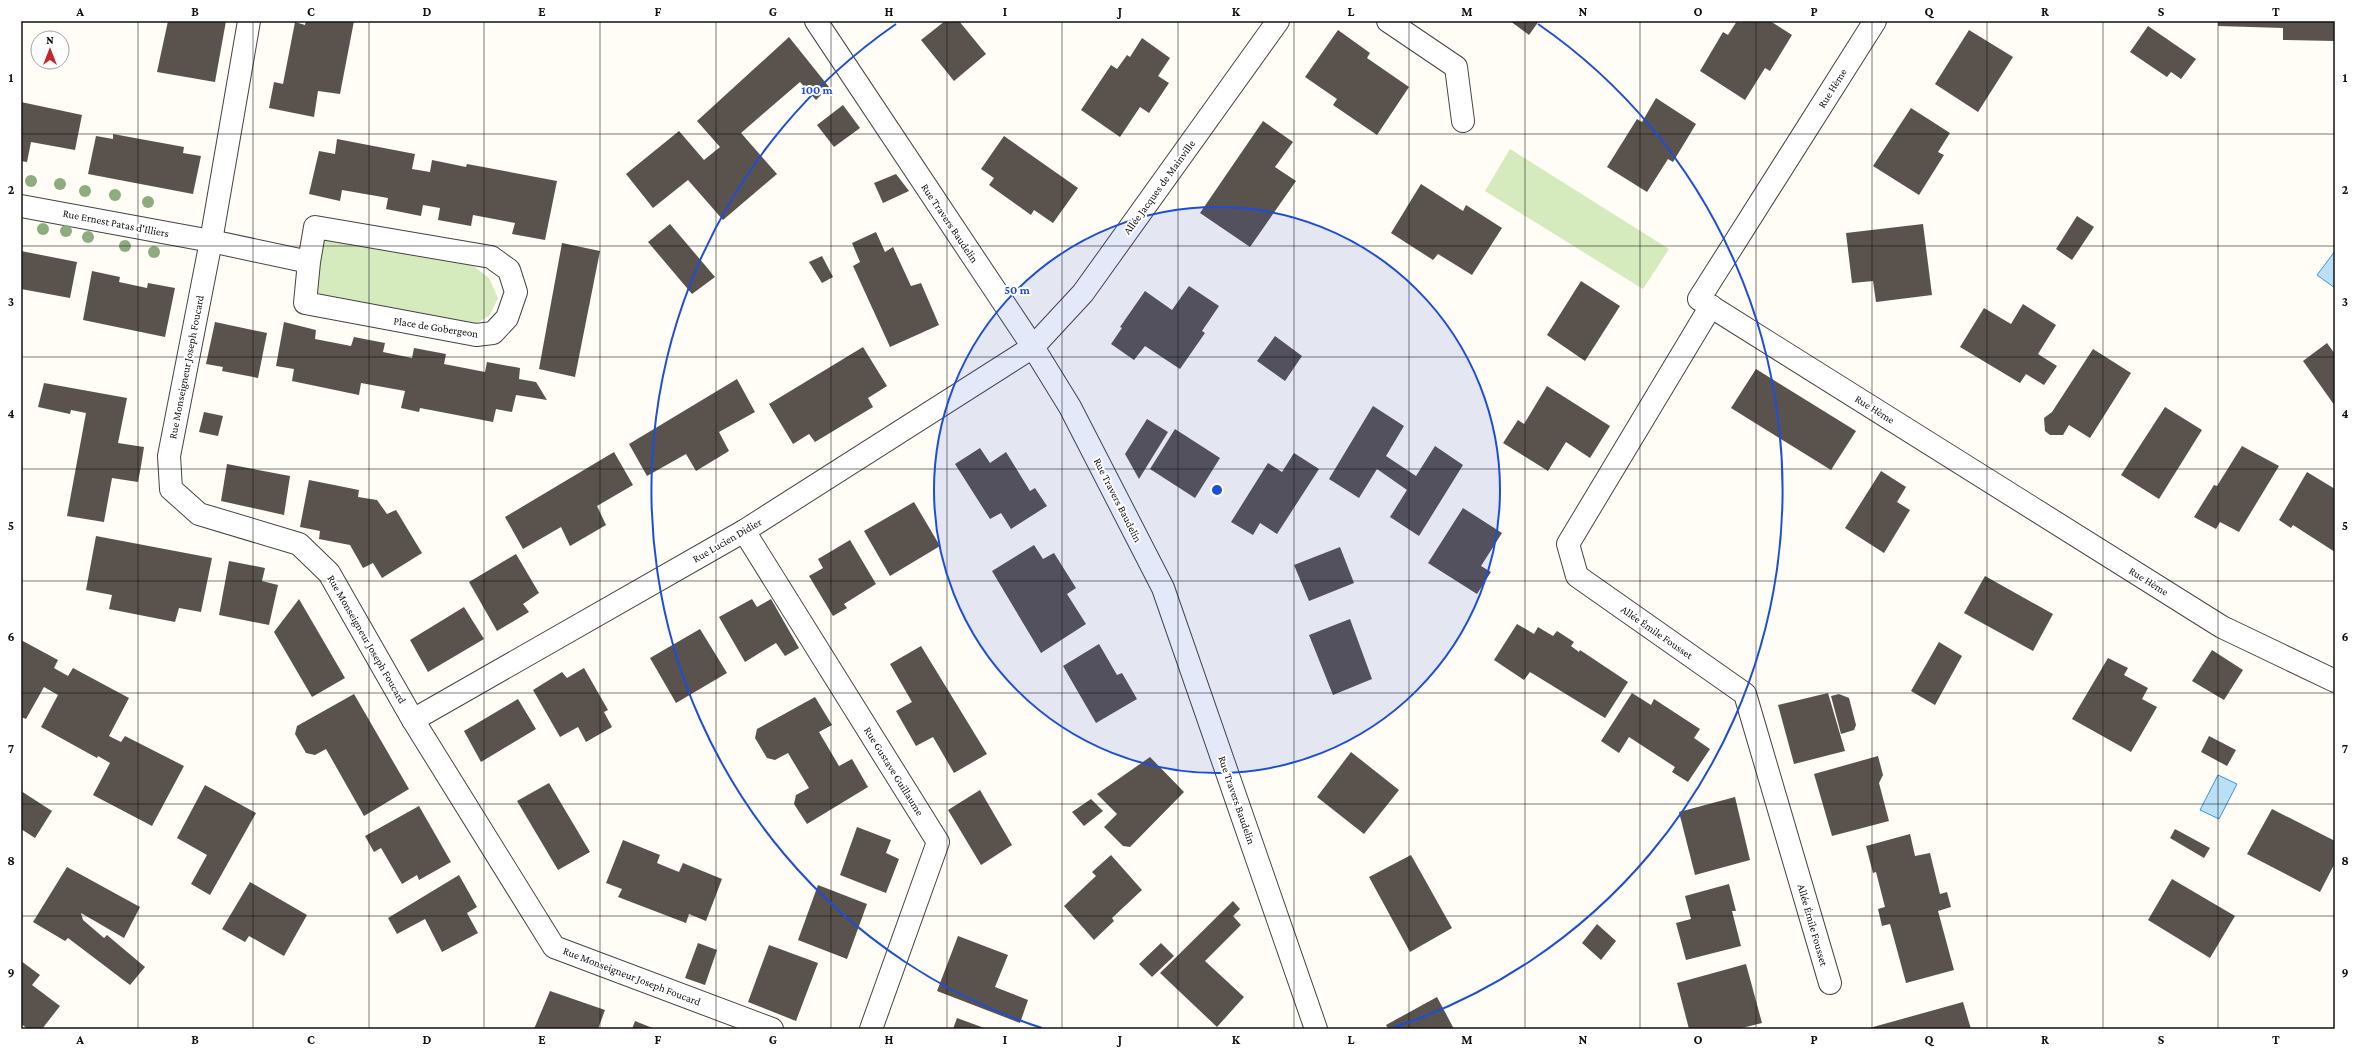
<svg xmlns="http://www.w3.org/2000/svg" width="2356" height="1050" viewBox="0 0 2356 1050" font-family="'Crimson Pro',serif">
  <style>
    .green { fill: #d5ebbd }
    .water { fill: #b9e0f7; stroke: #3f96cf }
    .building { fill: #5a524d }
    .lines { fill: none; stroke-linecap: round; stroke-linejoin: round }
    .street-casing { stroke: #444; stroke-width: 24 }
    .street { stroke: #fff; stroke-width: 22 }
    .tree { fill: #8dad7f }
    .grid { fill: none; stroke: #111; stroke-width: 1; stroke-opacity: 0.55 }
    .ring { fill: none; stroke: #1d4ed8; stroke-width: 2 }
    .labels { text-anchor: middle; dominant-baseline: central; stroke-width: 4; stroke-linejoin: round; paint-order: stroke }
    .street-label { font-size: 11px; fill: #111; stroke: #fff }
    .centre { fill: #1d4ed8; stroke: #fff; stroke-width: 2 }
    .ring-label { font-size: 12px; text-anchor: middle; font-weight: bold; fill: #1d4ed8; stroke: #fff; stroke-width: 4; stroke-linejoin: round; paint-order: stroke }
    .neatline { fill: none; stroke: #111; stroke-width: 1.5 }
    .grid-label { font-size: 13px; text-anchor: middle; font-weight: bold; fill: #111 }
  </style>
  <rect width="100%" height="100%" fill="#fffdf5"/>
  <g class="green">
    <path d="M1510,149L1669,249L1643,289L1485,191Z"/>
    <path d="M322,237L466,260L489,278L498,298L490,315L472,326L311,298Z"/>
  </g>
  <g class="water">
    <path d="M2335,251V288L2317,275Z"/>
    <path d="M2218,775L2237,784L2219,819L2200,810Z"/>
  </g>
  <g class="building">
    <path d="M168,21H226L215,82L157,72Z"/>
    <path d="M306,21H354L340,94L318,91L314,117L269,108L274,82L283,84L295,22L305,25Z"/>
    <path d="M945,21H959L986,54L954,81L921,40Z"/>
    <path d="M1510,21H1539L1529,35Z"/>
    <path d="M1737,21L1741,23L1742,21H1770L1792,35L1770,71L1765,68L1745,100L1700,71L1723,32L1728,35Z"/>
    <path d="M2218,21H2335V41L2283,40V28L2218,26Z"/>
    <path d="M2148,26L2196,59L2181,79L2171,72L2167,77L2130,52Z"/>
    <path d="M1338,30L1370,53L1367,58L1409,87L1377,135L1333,105L1337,99L1305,77Z"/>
    <path d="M1969,30L2013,57L1978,112L1935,84Z"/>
    <path d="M789,37L829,87L816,100L800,82L741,133L777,174L723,220L688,180L653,208L626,174L679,131L704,160L720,147L697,121Z"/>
    <path d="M1142,38L1170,58L1158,76L1169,83L1149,113L1140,107L1120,137L1081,110L1111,65L1117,69L1127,55L1130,57Z"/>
    <path d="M1656,98L1696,124L1673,162L1668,159L1647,192L1607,167L1637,119L1642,122Z"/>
    <path d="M21,102L82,115L75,150L31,142L27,162L21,161Z"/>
    <path d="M843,105L860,128L834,147L817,125Z"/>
    <path d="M1911,108L1950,133L1938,152L1944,155L1919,195L1873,166Z"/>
    <path d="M1263,121L1293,142L1275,167L1296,181L1250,247L1200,213Z"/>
    <path d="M113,134L184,147L183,153L201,156L193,194L88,174L96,136L113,139Z"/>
    <path d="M1004,136L1078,188L1053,223L1034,210L1031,215L989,185L994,178L981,169Z"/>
    <path d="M337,139L415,154L412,169L430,172L432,160L466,167L467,164L557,181L545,240L512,234L515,223L473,215L471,226L438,220L440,208L423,205L421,216L386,209L388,198L342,190L340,201L309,194L319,151L335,154Z"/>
    <path d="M896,174L909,191L883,203L874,183Z"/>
    <path d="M1421,184L1463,211L1466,205L1502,228L1472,275L1438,254L1433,260L1391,233Z"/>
    <path d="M2077,216L2094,227L2072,260L2056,249Z"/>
    <path d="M670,224L715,277L692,294L648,242Z"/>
    <path d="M1923,224L1932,295L1876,302L1873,281L1852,283L1846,233Z"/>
    <path d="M876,232L885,252L893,247L911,286L921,283L939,325L890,347L853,266L860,262L852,243Z"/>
    <path d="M562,243L600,251L575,377L539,369Z"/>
    <path d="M21,251L77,262L70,298L21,289Z"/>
    <path d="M822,256L833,277L822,283L809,262Z"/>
    <path d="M92,271L120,277L119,282L147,288L148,283L175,288L165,337L83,320Z"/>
    <path d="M1581,281L1620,306L1585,361L1547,335Z"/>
    <path d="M1189,286L1219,306L1202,331L1205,333L1180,369L1145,346L1134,360L1111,344L1122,328L1120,327L1145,291L1172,310Z"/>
    <path d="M2023,304L2056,325L2038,354L2057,366L2044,385L2026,374L2020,383L1960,347L1984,308L2011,324Z"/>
    <path d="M215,322L267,333L258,378L222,371L223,367L206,364Z"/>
    <path d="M284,322L316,330L315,339L351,346L354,337L385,343L383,352L412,358L414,348L446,354L444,364L485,372L487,362L520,368L519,379L536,382L547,400L516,395L512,412L496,409L493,422L420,408L419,412L401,408L405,391L361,383L359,395L292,381L294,369L276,366Z"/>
    <path d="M1275,336L1302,356L1285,381L1257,361Z"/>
    <path d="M2327,343L2335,354V406L2303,361Z"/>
    <path d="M863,347L887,386L868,398L873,407L815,442L809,434L793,444L769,404Z"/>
    <path d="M2093,349L2131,373L2090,438L2069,425L2063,435H2050L2045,431L2044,418L2052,412Z"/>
    <path d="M1756,369L1856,431L1831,470L1731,408Z"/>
    <path d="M737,379L755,412L719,432L729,451L696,471L686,454L647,476L629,444Z"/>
    <path d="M44,383L127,398L118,443L144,447L141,466L138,482L112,478L104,522L67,516L86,413L71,410L70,414L38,407Z"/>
    <path d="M1547,386L1610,426L1590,458L1566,442L1548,471L1503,443L1518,420L1524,424Z"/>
    <path d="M1373,406L1404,426L1386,456L1416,476L1435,446L1463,465L1419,536L1390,517L1407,490L1377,469L1359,498L1329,479Z"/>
    <path d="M2165,407L2202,430L2159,499L2121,475Z"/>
    <path d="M204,412L223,416L218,436L199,432Z"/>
    <path d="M1147,419L1168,432L1139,479L1125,454Z"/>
    <path d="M1175,429L1220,458L1195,498L1150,469Z"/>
    <path d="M2242,446L2279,466L2239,532L2220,522L2216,529L2194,517L2214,485L2217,486Z"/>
    <path d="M980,448L990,463L1006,452L1030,491L1035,488L1047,506L1011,529L1001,513L990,519L955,464Z"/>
    <path d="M614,452L633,485L597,506L606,525L570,546L561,527L523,549L505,517Z"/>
    <path d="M1294,453L1319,469L1277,534L1260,523L1253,535L1231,522L1268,463L1282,472Z"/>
    <path d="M227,464L290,476L284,515L221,501Z"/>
    <path d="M1881,471L1906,487L1897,502L1910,510L1884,553L1845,528Z"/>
    <path d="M2307,472L2335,489V552L2293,525L2291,528L2279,520Z"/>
    <path d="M309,480L359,490L358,497L377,500L387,514L396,510L422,553L382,578L373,563L363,568L350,545L319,539L320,531L300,527Z"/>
    <path d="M914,502L940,546L890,576L864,531Z"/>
    <path d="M1463,508L1502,533L1481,566L1491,572L1477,594L1428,563Z"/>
    <path d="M96,536L212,558L201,612L179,608L175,622L109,609L112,595L86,590Z"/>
    <path d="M850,540L876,584L844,604L847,608L833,616L809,576L823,568L818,559Z"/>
    <path d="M1034,545L1043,559L1054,553L1076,588L1067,594L1086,624L1041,653L992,571Z"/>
    <path d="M1340,547L1354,583L1309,601L1294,565Z"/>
    <path d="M516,554L539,593L523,604L529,612L497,631L469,582Z"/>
    <path d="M229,561L265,568L262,581L278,585L269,625L219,615Z"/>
    <path d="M1985,576L2053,614L2033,651L1964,613Z"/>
    <path d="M299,599L345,678L312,697L274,632Z"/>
    <path d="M752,599L757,607L771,599L799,648L785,656L776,643L745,662L719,617Z"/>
    <path d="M464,607L484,639L428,672L410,640Z"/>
    <path d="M1350,619L1372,679L1333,695L1309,635Z"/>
    <path d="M1517,624L1534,634L1538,627L1553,636L1557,631L1574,642L1571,646L1579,652L1580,650L1628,682L1605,718L1530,672L1524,680L1494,660Z"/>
    <path d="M700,629L727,673L676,703L650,658Z"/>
    <path d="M21,640L58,660L54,668L68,676L73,668L129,698L109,736L121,742L125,736L184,766L152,826L93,795L110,763L98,756L97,758L41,727L58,695L44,687L26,719L21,717Z"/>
    <path d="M1939,642L1962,656L1935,705L1911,691Z"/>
    <path d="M1099,644L1117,675L1122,673L1137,699L1096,723L1063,666Z"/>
    <path d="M921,646L987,754L954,773L933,737L916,746L896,711L912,702L890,664Z"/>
    <path d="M2212,650L2243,670L2224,700L2192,681Z"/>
    <path d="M2108,658L2128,668L2124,675L2148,688L2142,699L2157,707L2131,752L2072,719Z"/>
    <path d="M584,668L608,710L604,712L612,727L586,742L578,727L560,737L533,690L562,672L567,678Z"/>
    <path d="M1632,693L1651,705L1654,699L1700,729L1694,738L1710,749L1688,782L1672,772L1675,767L1629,737L1619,753L1601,741Z"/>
    <path d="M1828,693L1845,751L1794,764L1778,705Z"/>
    <path d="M354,694L409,789L364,816L326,749L315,755L306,753L295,734L297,726Z"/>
    <path d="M1839,694L1849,698L1856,725L1854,730L1841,734L1831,696Z"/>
    <path d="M815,697L832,725L819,732L839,766L852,759L868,787L807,824L794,804L796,795L809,788L788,753L775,760L767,758L755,738L757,729Z"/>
    <path d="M518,699L536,729L481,762L464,731Z"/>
    <path d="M2209,736L2236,750L2227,766L2201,752Z"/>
    <path d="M1351,752L1399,790L1364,834L1317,797Z"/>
    <path d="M1878,756L1883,775L1879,783L1889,821L1832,836L1814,774Z"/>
    <path d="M1150,757L1184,792L1130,847L1123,846L1104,827L1117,814L1097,794Z"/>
    <path d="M549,783L590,852L558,870L517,801Z"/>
    <path d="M205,785L256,813L210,895L191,884L207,855L177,838Z"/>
    <path d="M980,790L1012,845L981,865L948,810Z"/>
    <path d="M21,791L52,811L35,838L21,829Z"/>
    <path d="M1735,797L1750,860L1695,875L1679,812Z"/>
    <path d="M1091,799L1103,811L1084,826L1072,812Z"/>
    <path d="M419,806L451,862L419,880L417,875L402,884L381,848L374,852L365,836Z"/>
    <path d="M2272,809L2335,841V863L2320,892L2247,854Z"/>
    <path d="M857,827L891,840L886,853L899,859L886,893L840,875Z"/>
    <path d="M2175,829L2210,848L2204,858L2170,838Z"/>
    <path d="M1910,834L1915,856L1930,853L1940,894L1947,892L1951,907L1938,911L1954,970L1906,983L1890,924L1882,926L1878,909L1885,907L1876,872L1873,873L1866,846Z"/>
    <path d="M623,840L660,855L657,863L669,868L679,872L683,863L722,879L706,921L689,914L686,923L618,897L622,889L606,883Z"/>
    <path d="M1111,855L1142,890L1112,918L1114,921L1094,940L1064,906L1096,876L1092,872Z"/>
    <path d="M1411,855L1452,928L1410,952L1369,877Z"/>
    <path d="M67,867L140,907L124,938L81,913L83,920L104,938L107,935L145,967L130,985L68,938L65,941L33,922Z"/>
    <path d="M459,875L477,907L467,913L478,933L442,952L425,919L397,934L388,918Z"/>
    <path d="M2172,879L2235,916L2210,958L2148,920Z"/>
    <path d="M250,882L307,915L284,956L249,936L245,942L222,929Z"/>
    <path d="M1729,884L1736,911H1732L1741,946L1686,960L1676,923L1691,919L1685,896Z"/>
    <path d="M818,885L867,904L847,959L798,940Z"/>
    <path d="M1233,901L1240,909L1233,916L1241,925L1205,961L1244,997L1217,1027L1160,973Z"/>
    <path d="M1597,924L1616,941L1601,960L1582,943Z"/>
    <path d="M958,936L1008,955L995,987L1028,1000L1020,1023L937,991Z"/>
    <path d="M698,943L717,950L705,985L685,978Z"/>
    <path d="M1161,943L1174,956L1152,977L1139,964Z"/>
    <path d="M769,945L818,963L796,1021L748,1002Z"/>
    <path d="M21,961L40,975L32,985L60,1006L42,1029H28L21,1024Z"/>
    <path d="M1746,964L1762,1023L1738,1029H1689L1677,983Z"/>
    <path d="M550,991L605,1010L598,1029H534Z"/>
    <path d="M1437,997L1454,1029H1388L1386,1025Z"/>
    <path d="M1963,1002L1971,1029H1866Z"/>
    <path d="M957,1018L987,1029H953Z"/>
    <path d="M635,1021L655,1029H632Z"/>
  </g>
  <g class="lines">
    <g class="street-casing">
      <g id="street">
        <path d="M249,21L211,241L169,456L171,489L199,514L299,544L329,573L413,720L554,947L772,1029"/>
        <path d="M816,21L1033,347L1070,407L1163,588L1316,1029"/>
        <path d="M1388,21L1456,67L1463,121"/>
        <path d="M1875,21L1699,299L2222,627L2335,681"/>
        <path d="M21,206L211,241L309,262L305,303L476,335L493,333L507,318L516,292L509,270L491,257L315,227L309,262"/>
        <path d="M1711,306L1568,544L1577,576L1745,694L1830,983"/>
        <path d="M744,531L938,842L871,1029"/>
        <path d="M413,720L744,531L1033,347L1083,293L1278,21"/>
      </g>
    </g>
    <use href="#street" class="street"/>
  </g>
  <g class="tree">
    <circle cx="31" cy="181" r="6"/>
    <circle cx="60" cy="184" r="6"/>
    <circle cx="85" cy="191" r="6"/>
    <circle cx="115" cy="195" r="6"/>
    <circle cx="148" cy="202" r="6"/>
    <circle cx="43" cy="229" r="6"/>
    <circle cx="66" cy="231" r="6"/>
    <circle cx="88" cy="237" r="6"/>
    <circle cx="125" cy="246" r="6"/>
    <circle cx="154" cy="252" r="6"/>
  </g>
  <path class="grid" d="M138,21V1029M253,21V1029M369,21V1029M484,21V1029M600,21V1029M716,21V1029M831,21V1029M947,21V1029M1062,21V1029M1178,21V1029M1294,21V1029M1409,21V1029M1525,21V1029M1640,21V1029M1756,21V1029M1872,21V1029M1987,21V1029M2103,21V1029M2218,21V1029M21,134H2335M21,246H2335M21,357H2335M21,469H2335M21,581H2335M21,693H2335M21,804H2335M21,916H2335"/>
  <circle cx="1217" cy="490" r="283" fill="#1d4ed8" fill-opacity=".12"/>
  <g class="ring">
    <circle cx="1217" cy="490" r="283"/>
    <path d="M1042 1028A566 566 0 0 1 896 24M1538 24A566 566 0 0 1 1392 1028"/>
  </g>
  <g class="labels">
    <g class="street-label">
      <text transform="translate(1832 88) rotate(-58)">Rue Hème</text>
      <text transform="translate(1159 187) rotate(-54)">Allée Jacques de Mainville</text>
      <text transform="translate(116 223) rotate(11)">Rue Ernest Patas d'Illiers</text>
      <text transform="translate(950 223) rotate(56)">Rue Travers Baudelin</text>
      <text transform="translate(436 327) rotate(9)">Place de Gobergeon</text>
      <text transform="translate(186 367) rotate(-79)">Rue Monseigneur Joseph Foucard</text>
      <text transform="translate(1875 409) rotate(32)">Rue Hème</text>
      <text transform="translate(1118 500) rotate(63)">Rue Travers Baudelin</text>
      <text transform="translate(727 540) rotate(-30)">Rue Lucien Didier</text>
      <text transform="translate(2149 581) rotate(32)">Rue Hème</text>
      <text transform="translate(1657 632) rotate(35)">Allée Émile Fousset</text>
      <text transform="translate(367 639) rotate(60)">Rue Monseigneur Joseph Foucard</text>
      <text transform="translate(894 771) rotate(58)">Rue Gustave Guillaume</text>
      <text transform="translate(1237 800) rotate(71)">Rue Travers Baudelin</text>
      <text transform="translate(1813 925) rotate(74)">Allée Émile Fousset</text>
      <text transform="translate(632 976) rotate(21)">Rue Monseigneur Joseph Foucard</text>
    </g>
  </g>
  <circle cx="1217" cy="490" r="6" class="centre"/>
  <g class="ring-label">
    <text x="817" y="94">100 m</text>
    <text x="1017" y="294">50 m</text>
  </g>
  <rect width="2356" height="1050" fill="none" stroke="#ffffff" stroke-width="44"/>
  <g transform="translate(50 50)"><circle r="19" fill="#ffffff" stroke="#a0a0a0"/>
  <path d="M0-3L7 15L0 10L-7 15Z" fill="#c4262e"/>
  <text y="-6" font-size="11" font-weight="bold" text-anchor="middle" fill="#111111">N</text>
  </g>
  <rect x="22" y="22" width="2312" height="1006" class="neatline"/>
  <g class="grid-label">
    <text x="80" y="16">A</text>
    <text x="195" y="16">B</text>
    <text x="311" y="16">C</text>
    <text x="427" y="16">D</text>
    <text x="542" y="16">E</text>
    <text x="658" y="16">F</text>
    <text x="773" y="16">G</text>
    <text x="889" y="16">H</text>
    <text x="1005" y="16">I</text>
    <text x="1120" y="16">J</text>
    <text x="1236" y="16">K</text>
    <text x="1351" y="16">L</text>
    <text x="1467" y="16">M</text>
    <text x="1583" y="16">N</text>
    <text x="1698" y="16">O</text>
    <text x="1814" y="16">P</text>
    <text x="1929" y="16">Q</text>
    <text x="2045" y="16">R</text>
    <text x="2161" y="16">S</text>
    <text x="2276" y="16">T</text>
    <text x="11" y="82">1</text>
    <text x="2345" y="82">1</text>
    <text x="11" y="194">2</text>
    <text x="2345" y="194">2</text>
    <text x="11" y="306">3</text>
    <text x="2345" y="306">3</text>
    <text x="11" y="418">4</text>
    <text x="2345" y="418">4</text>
    <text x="11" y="530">5</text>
    <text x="2345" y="530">5</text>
    <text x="11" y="641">6</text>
    <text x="2345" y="641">6</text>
    <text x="11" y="753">7</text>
    <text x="2345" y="753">7</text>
    <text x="11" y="865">8</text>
    <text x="2345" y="865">8</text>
    <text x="11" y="977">9</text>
    <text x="2345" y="977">9</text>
    <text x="80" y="1044">A</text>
    <text x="195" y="1044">B</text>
    <text x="311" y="1044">C</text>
    <text x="427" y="1044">D</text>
    <text x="542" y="1044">E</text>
    <text x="658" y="1044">F</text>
    <text x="773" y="1044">G</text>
    <text x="889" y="1044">H</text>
    <text x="1005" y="1044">I</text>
    <text x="1120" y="1044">J</text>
    <text x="1236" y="1044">K</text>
    <text x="1351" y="1044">L</text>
    <text x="1467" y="1044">M</text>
    <text x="1583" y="1044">N</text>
    <text x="1698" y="1044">O</text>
    <text x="1814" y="1044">P</text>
    <text x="1929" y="1044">Q</text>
    <text x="2045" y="1044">R</text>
    <text x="2161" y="1044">S</text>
    <text x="2276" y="1044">T</text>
  </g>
</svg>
